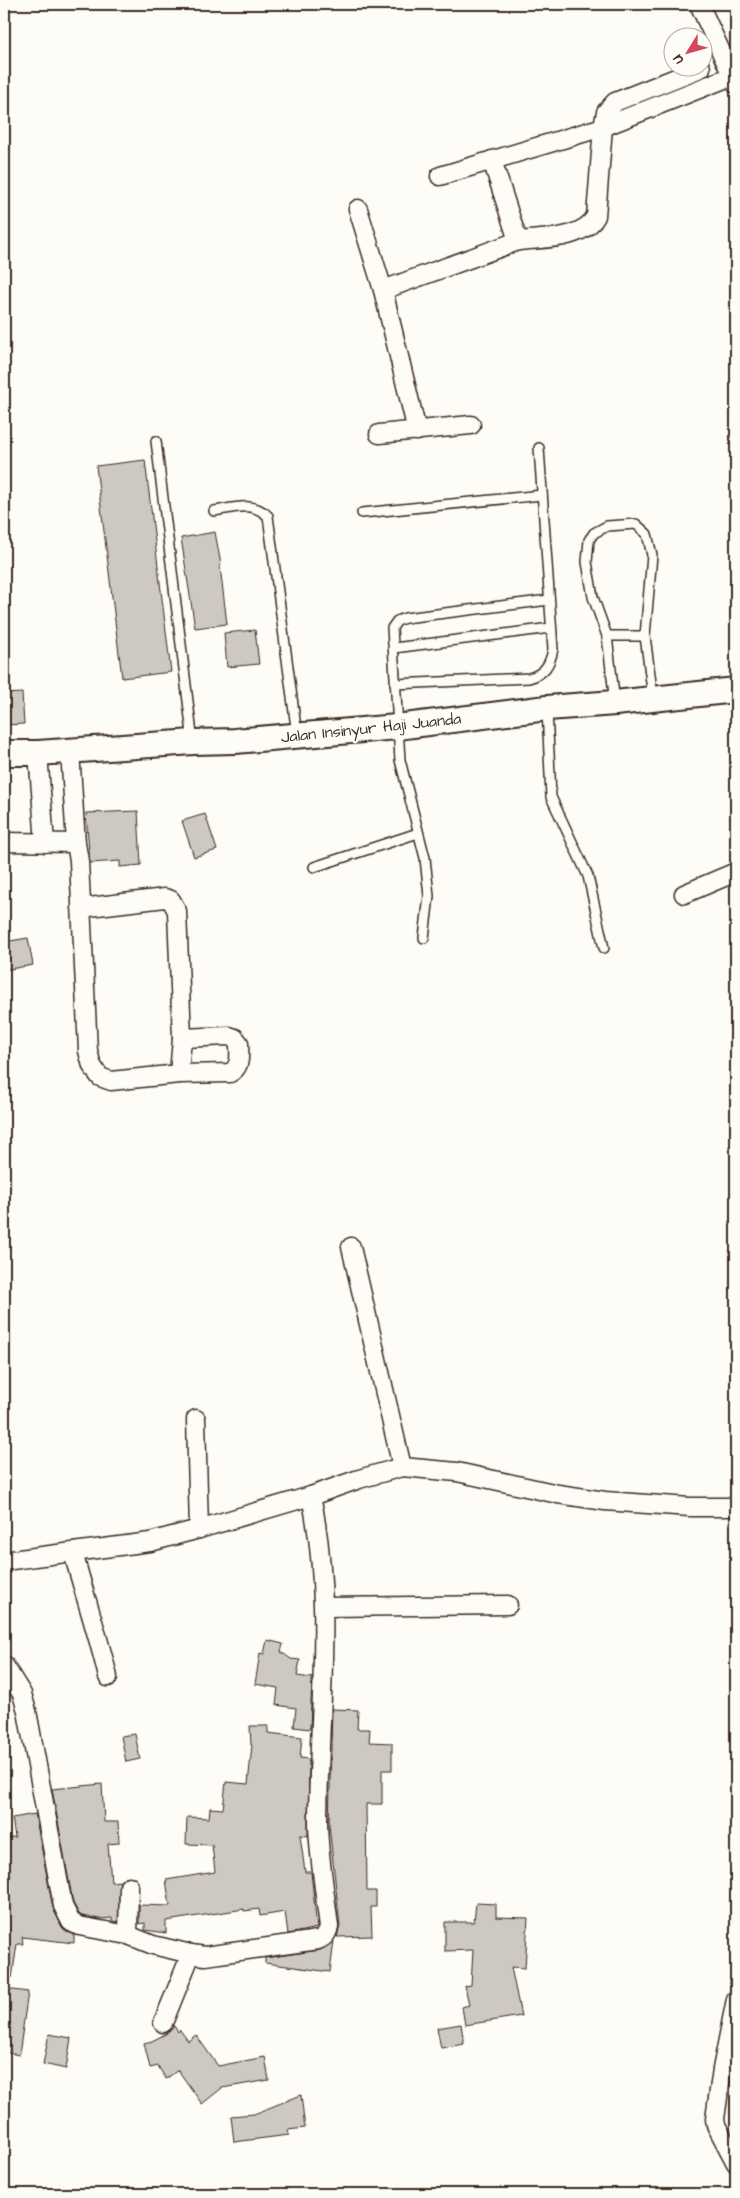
<svg xmlns="http://www.w3.org/2000/svg" width="740" height="2198" viewBox="0 0 740 2198" font-family="'Architects Daughter',sans-serif">
  <style>
    .building { fill: #cdc8c2; stroke: #3b2a1e }
    .lines { fill: none; stroke-linecap: round; stroke-linejoin: round }
    .lane-casing { stroke: #3b2a1e; stroke-width: 12 }
    .street-casing { stroke: #3b2a1e; stroke-width: 21 }
    .secondary-casing { stroke: #3b2a1e; stroke-width: 28 }
    .lane { stroke: #fdfcf7; stroke-width: 9 }
    .street { stroke: #fdfcf7; stroke-width: 18 }
    .secondary { stroke: #fdfcf7; stroke-width: 24 }
    .labels { text-anchor: middle; dominant-baseline: central; stroke-width: 4.5; stroke-linejoin: round; paint-order: stroke }
    .street-label { font-size: 16px; fill: #3b2a1e; stroke: #fdfcf7 }
  </style>
  <rect width="100%" height="100%" fill="#fdfcf7"/>
  <filter id="ink" filterUnits="userSpaceOnUse"><feTurbulence type="fractalNoise" baseFrequency=".02" numOctaves="2"/><feDisplacementMap in="SourceGraphic" scale="10" xChannelSelector="R" yChannelSelector="G"/><feConvolveMatrix kernelMatrix="1 2 1 2 8 2 1 2 1" color-interpolation-filters="sRGB"/></filter>
  <g filter="url(#ink)">
    <g class="building">
      <path d="M145,460L171,672L122,678L96,466Z"/>
      <path d="M215,532L221,565L220,566L227,624L195,628L181,538Z"/>
      <path d="M255,630L259,664L227,667L224,633Z"/>
      <path d="M22,693L24,724L4,725V694Z"/>
      <path d="M138,811L141,865L120,867V861L90,863L86,813Z"/>
      <path d="M205,814L217,850L194,857L182,821Z"/>
      <path d="M28,938L33,965L4,970V942Z"/>
      <path d="M267,1640L283,1644L281,1652L291,1659L300,1660L297,1676L312,1678L310,1729L294,1727L296,1708L276,1705L278,1688L255,1684L260,1653L264,1654Z"/>
      <path d="M332,1709L358,1710L357,1729H370L369,1742L392,1743V1770H382V1804H366L367,1891H376V1907H371L372,1936L337,1937L340,1926L329,1825Z"/>
      <path d="M250,1726H268V1733L302,1737L300,1758L309,1759L308,1836L300,1835L305,1872H311L317,1928L288,1934L285,1912L260,1916L259,1909L244,1911V1909L166,1921V1933L145,1930V1923L139,1924V1905L170,1906L166,1880L215,1872L212,1845L186,1844L187,1817L209,1818L210,1808L223,1809L226,1782L248,1784L252,1745H251Z"/>
      <path d="M135,1734L140,1759L126,1762L121,1736Z"/>
      <path d="M102,1784L104,1822H118L119,1843L108,1844L111,1882L120,1881L118,1922L112,1921V1918L100,1919L82,1916L79,1914L73,1903L52,1789Z"/>
      <path d="M35,1814L53,1908L62,1927L74,1936V1943L22,1937L23,1944H17L12,1978L4,1977V1838L15,1837L12,1818Z"/>
      <path d="M476,1903L496,1904V1917L528,1918L525,1968L511,1967L521,2016L465,2025L462,2007L469,2005L465,1986L471,1985L473,1950L445,1951V1922H474Z"/>
      <path d="M334,1941L330,1972L265,1963V1958L320,1950Z"/>
      <path d="M6,1989L28,1992L19,2055L4,2052Z"/>
      <path d="M461,2024L464,2044L441,2048L437,2028Z"/>
      <path d="M174,2026L178,2032L180,2030L188,2041L196,2035L218,2066L265,2057L269,2080L222,2088L202,2104L178,2070L166,2079L158,2066L150,2068L144,2043L152,2041L169,2032Z"/>
      <path d="M49,2034L71,2038L66,2069L43,2064Z"/>
      <path d="M301,2095L305,2128L288,2130L289,2135L234,2142L231,2116L254,2114Z"/>
    </g>
    <g class="lines">
      <g class="lane-casing">
        <g id="lane">
          <path d="M156,441L193,742"/>
          <path d="M214,511C234,508 253,501 268,516L297,735"/>
          <path d="M362,513L542,495"/>
          <path d="M607,636H645"/>
          <path d="M394,648L551,628"/>
          <path d="M395,684L529,678C544,674 550,665 553,649L539,448"/>
          <path d="M615,703L607,636L593,597L587,562L589,540L594,533L607,526L636,524L647,534L652,555L645,636L653,698"/>
          <path d="M547,709L551,797L588,876L604,948"/>
          <path d="M314,867L418,833"/>
          <path d="M424,938L429,896L425,858L400,760L392,628L397,621L405,618L549,600"/>
        </g>
      </g>
      <g class="street-casing">
        <g id="street">
          <path d="M699,4L736,84"/>
          <path d="M440,176L603,127L732,76"/>
          <path d="M358,209L383,290L417,431"/>
          <path d="M518,241C543,238 583,240 596,216L603,127L606,112L615,102L701,68"/>
          <path d="M383,290L518,241L492,160"/>
          <path d="M379,434L471,425"/>
          <path d="M70,751L76,843L79,861L88,1051L92,1066L100,1077L111,1081L179,1074L230,1073C242,1066 239,1055 239,1043L235,1038L229,1036L182,1038L177,911L171,900L165,898L81,908"/>
          <path d="M38,753L45,843"/>
          <path d="M4,842L76,843"/>
          <path d="M684,894L736,872"/>
          <path d="M179,1074L182,1038"/>
          <path d="M351,1247L402,1467"/>
          <path d="M196,1419L199,1529"/>
          <path d="M73,1552C84,1594 98,1634 108,1677"/>
          <path d="M4,1561L150,1542L199,1529L311,1496L359,1479L402,1467L457,1472L558,1494L605,1501L690,1507H736"/>
          <path d="M324,1607L508,1605"/>
          <path d="M4,1665L22,1694L27,1711L63,1906L71,1922L79,1926L128,1935L153,1945L191,1954L205,1956L318,1940C325,1937 327,1934 329,1927C325,1893 319,1858 318,1825C318,1715 334,1604 311,1496"/>
          <path d="M128,1935L129,1886"/>
          <path d="M736,1999L722,2069L715,2119L716,2125L736,2163"/>
          <path d="M163,2023L191,1954"/>
        </g>
      </g>
      <g class="secondary-casing">
        <path id="secondary" d="M4,753H38L193,742L235,741L397,727L547,708L615,703L736,690"/>
      </g>
      <use href="#lane" class="lane"/>
      <use href="#street" class="street"/>
      <use href="#secondary" class="secondary"/>
    </g>
  </g>
  <g class="labels">
    <g class="street-label">
      <text transform="translate(371 728) rotate(-6)">Jalan Insinyur Haji Juanda</text>
    </g>
  </g>
  <rect width="740" height="2198" fill="none" stroke="#fdfcf7" stroke-width="20"/>
  <rect x="10" y="10" width="720" height="2178" fill="none" stroke="#3b2a1e" stroke-width="2" filter="url(#ink)"/>
  <g transform="translate(688 52) rotate(233)"><circle r="24" fill="#fdfcf7" stroke="#afa8a0"/>
  <path d="M0-4L9 19L0 12L-9 19Z" fill="#d1495b"/>
  <text y="-8" font-size="14" font-weight="bold" text-anchor="middle" fill="#3b2a1e">U</text>
  </g>
</svg>
